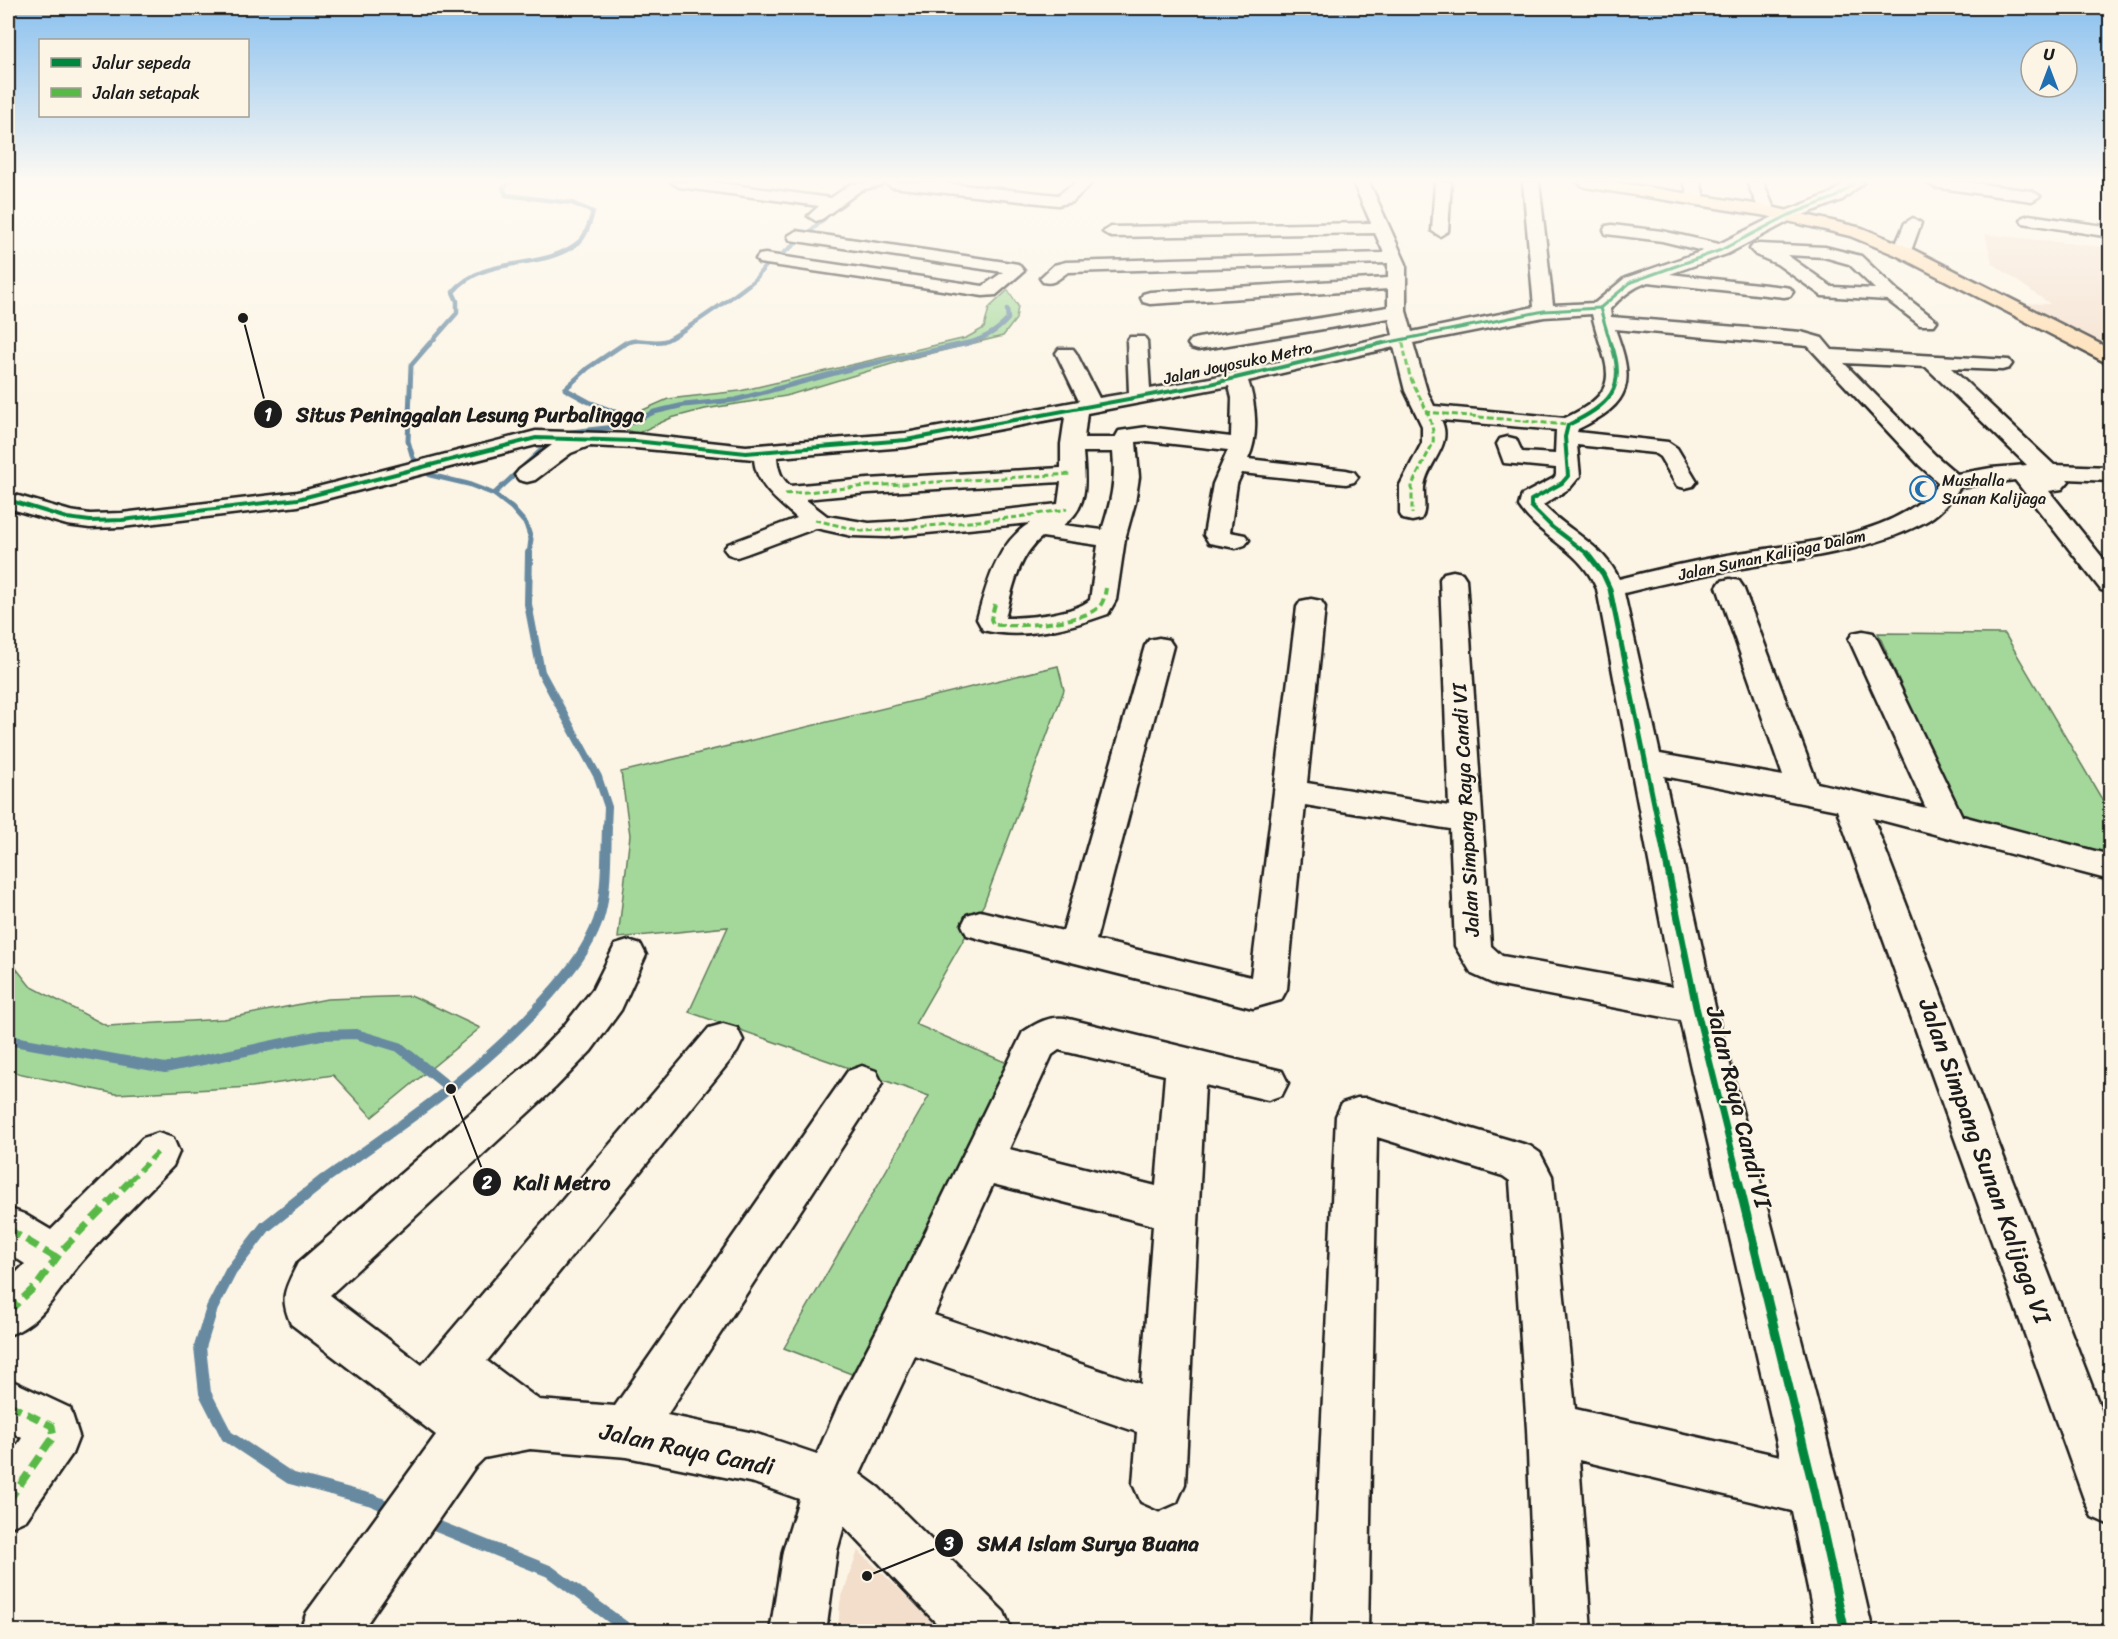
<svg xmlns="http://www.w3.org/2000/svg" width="2118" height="1639" viewBox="0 0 2118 1639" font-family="Sriracha,sans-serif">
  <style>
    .built { fill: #f3decc }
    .green { fill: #a4d89a; stroke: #607a5b; stroke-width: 1.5 }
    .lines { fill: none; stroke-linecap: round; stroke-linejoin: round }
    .stream-far4 { stroke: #688aa1; stroke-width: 4.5 }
    .stream-far3 { stroke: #688aa1; stroke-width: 5 }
    .stream-far2 { stroke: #688aa1; stroke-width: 8 }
    .stream-far1 { stroke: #688aa1; stroke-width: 10 }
    .stream { stroke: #688aa1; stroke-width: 12 }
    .minor-casing { stroke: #1c1c1c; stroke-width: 5 }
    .major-casing { stroke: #1c1c1c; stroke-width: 5 }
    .minor { fill: #fcf5e5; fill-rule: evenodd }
    .major { fill: #fedbac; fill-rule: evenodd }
    .quiet-far4 { stroke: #58b947; stroke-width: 2; stroke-dasharray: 4.5 2; stroke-linecap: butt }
    .quiet-far3 { stroke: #58b947; stroke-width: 3; stroke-dasharray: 6 3; stroke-linecap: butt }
    .quiet-far2 { stroke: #58b947; stroke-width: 4; stroke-dasharray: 8 4; stroke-linecap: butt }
    .quiet-far1 { stroke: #58b947; stroke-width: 5; stroke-dasharray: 10 5; stroke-linecap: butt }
    .quiet { stroke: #58b947; stroke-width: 7; stroke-dasharray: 14 7; stroke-linecap: butt }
    .cycleway-far4-casing { stroke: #fcf5e5; stroke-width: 5 }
    .cycleway-far3-casing { stroke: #fcf5e5; stroke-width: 6 }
    .cycleway-far2-casing { stroke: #fcf5e5; stroke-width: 8 }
    .cycleway-far1-casing { stroke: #fcf5e5; stroke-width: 10 }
    .cycleway-casing { stroke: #fcf5e5; stroke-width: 13 }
    .cycleway-far4 { stroke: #00873e; stroke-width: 3 }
    .cycleway-far3 { stroke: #00873e; stroke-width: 4 }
    .cycleway-far2 { stroke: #00873e; stroke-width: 5 }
    .cycleway-far1 { stroke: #00873e; stroke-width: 7 }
    .cycleway { stroke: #00873e; stroke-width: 9 }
    .labels { text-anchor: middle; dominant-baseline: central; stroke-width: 4.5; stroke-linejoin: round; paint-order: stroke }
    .far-street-label { font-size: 16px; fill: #1c1c1c; stroke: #fcf5e5 }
    .far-poi-label { font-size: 16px; fill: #1c1c1c; stroke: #fcf5e5; text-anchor: start }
    .street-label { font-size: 20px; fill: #1c1c1c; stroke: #fcf5e5 }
    .near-street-label { font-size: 24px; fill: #1c1c1c; stroke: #fcf5e5 }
    .leader { fill: none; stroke: #1c1c1c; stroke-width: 2 }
    .callout-dot { fill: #1c1c1c; stroke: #fcf5e5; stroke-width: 2 }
    .mark-label { font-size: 18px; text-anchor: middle; font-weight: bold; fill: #fff }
    .callout-label { font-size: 21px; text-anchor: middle; font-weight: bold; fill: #1c1c1c; stroke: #fcf5e5; stroke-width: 4.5; stroke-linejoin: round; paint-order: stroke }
  </style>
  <rect width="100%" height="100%" fill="#fcf5e5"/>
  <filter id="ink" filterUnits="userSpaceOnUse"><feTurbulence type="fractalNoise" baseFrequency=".0167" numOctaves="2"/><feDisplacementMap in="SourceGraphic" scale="12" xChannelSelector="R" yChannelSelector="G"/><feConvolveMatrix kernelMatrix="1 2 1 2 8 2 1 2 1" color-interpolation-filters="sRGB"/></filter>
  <g filter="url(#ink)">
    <g class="built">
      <path d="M1985,234L2110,248V353L2014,303L2050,304L1992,263Z"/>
      <path d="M858,1550L920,1609L940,1631H838L840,1602Z"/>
    </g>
    <g class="green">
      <path d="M1008,290L1018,306L1016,319L1003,336L908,359L786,396L705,409L671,418L636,434L613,423L668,399L740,391L966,338L984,328L989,308Z"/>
      <path d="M1878,633L2005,634L2110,813V858L1960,817Z"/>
      <path d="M1058,666L1064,690L984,904L915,1024L1012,1065L862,1378L784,1348L929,1096L689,1012L728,927L618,938L630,835L621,772Z"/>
      <path d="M8,958L30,986L107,1026L224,1019L327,999L413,996L480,1028L372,1117L333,1075L252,1087L116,1094L8,1071Z"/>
    </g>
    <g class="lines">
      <g class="stream-far4">
        <path d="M806,235L825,218"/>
        <path d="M777,258L799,241"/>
        <path d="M429,345L457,313V301L453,292C485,253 543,273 580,241C587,235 590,221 593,212L572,203L506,195L503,188L510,182"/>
        <path d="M623,345C636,336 649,344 664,341C673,339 751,285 757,277C761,271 763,268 769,263"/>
        <path d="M961,345C979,341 995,334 1008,319L1007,309"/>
      </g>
      <g class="stream-far3">
        <path d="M430,343L411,365L408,441L413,458L430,475L468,484L494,494L512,508L526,524L531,539L529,555"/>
        <path d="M625,343L588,368L565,389L589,402L623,415L628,424"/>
        <path d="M494,494L550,442L571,432L623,426L654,412L684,405L735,400L857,367L968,343"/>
      </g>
      <path class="stream-far2" d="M529,553L528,604L541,672L598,777L608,807L607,828"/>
      <g class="stream-far1">
        <path d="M8,1040L165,1068L321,1035L356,1034L399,1047L451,1089"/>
        <path d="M322,1181C403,1124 486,1069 551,993C570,971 588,949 598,921C607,897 606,853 607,826"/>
      </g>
      <g class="stream">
        <path d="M324,1180L265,1227L231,1271L212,1308L200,1347L205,1393L227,1436L290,1478L372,1500L393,1509"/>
        <path d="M424,1521L549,1571L631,1632"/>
      </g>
      <g class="minor-casing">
        <g id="minor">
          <path d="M671,182H712L831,198L851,184L884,182L881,185L861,190L822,219L816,221L808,216L819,206L679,187Z"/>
          <path d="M884,182H934L1058,195L1076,182H1093L1072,202L1058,205L892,187Z"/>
          <path d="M1353,182H1369L1406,264V311L1412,332L1534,307L1523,182H1539L1553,305L1595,303L1625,278L1703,251L1662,241L1606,234L1604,230L1606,226L1612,225L1662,231L1719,244L1783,212L1830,194L1846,182H1864L1842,200L1795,218L1727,254L1670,274L1784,287L1790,288L1793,292L1790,296L1784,297L1648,282C1632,288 1621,297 1610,309L1611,317L1801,332L1822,338L1832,350L2009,360L2012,364L2009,368L2002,370L1951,368L2054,465L2110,467V481L2067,479L2069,481L2062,489L2049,491L2110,567V592L2101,590L2015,480L1960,487C1949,503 1938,516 1921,524C1870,550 1810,557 1754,566C1710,573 1667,582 1624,593L1660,754L1783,776L1717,587L1721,581L1730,579L1739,581L1743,587L1817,783L1926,808L1849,639L1853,633L1863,631L1873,633L1877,639L1962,816L2110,855V880L1873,818L2110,1433V1525L2092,1517L2084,1499L1837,810L1664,776L1715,1007L1840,1490L1873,1632H1817L1792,1511L1579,1460L1591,1632H1535L1527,1429L1510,1181L1503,1176L1377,1137L1368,1632H1312L1336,1116L1342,1103L1357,1098H1367L1530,1146L1540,1153L1552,1176L1575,1409L1780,1456L1680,1020L1496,985L1472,974L1455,946L1450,829L1305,805L1287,989L1281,1000L1253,1008L980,939L967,935L962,925L967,915L980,911L1063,931L1145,646L1149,640L1159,638L1169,640L1173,646L1096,940L1251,977L1297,607L1301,601L1311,599L1321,601L1325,607L1307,783L1449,806L1440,579L1444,573L1453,571L1462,573L1466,579L1491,946L1502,956L1673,987L1597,589C1579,547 1543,541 1519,506L1522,495L1554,478L1556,475V468L1504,463L1497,444L1500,439L1508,437L1516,439L1522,452L1555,454L1556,430L1441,420C1454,445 1427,462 1424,487C1423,498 1427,510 1421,519L1412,521L1403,519L1400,514V485L1422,443V426L1405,391L1394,347L1248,381C1256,404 1259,437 1248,459L1346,470L1354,472L1358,477L1354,482L1346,484L1242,473L1237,484L1230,532L1245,535L1249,540L1245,545L1236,548L1209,543L1204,535L1213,484L1228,450L1147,441L1136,442L1139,477L1135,503L1125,539L1116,600L1108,614C1069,628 1024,640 983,630L977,619C987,584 997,543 1030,523L886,537L852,536L816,528L746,554L737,557L728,554L724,549L728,544L797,518C779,502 756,486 754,459L635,448L589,446L571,453L535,480L527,482L519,480L515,475L519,470L552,445H536L298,506L122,527L90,528L67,525L8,508V493L70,511L90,514L122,513L298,492L536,431L635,434L746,446L906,433L1079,401L1056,353L1059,349H1073L1076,353L1099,398L1129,393L1127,341L1130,337H1144L1147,341L1150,389L1210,378L1393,335L1389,318L1198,350L1191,348L1188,344L1191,340L1198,338L1388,307V289L1150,304L1143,302L1141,298L1143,294L1150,292L1388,278V263L1068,272C1059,278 1054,285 1043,282L1040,278L1054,265L1066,262L1384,253L1375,233L1111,237L1103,232L1111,227L1371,223ZM1592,314C1603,366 1630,388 1565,418L1434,406L1427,391L1413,343L1544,317ZM1615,329L1808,346L1919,465L1939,483C1896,540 1792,543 1727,555C1690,562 1654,570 1619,579C1603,544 1567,531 1543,505L1570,488L1580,476L1577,445L1654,453L1660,457L1677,486L1685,488L1693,486L1697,481L1677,448L1668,442L1577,432L1578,429C1633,403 1635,382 1615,329ZM1844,363L1926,367L2027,465L1991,468L1957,474L1935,455ZM1229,386L1232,398L1231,437L1147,427L1119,431L1115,438H1084L1087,413ZM1065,417L1061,444V468L868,479L790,486C781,478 778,470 777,457L906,447ZM1083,452H1113C1116,482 1111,502 1102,530L1063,525C1090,507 1085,480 1083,452ZM1061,482L1058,504L904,521L869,523L827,516L805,499L868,493ZM1042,537L1098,545L1090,600C1074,614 1026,618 1005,618C1012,590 1018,556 1042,537Z"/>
          <path d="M1435,182H1451L1448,231L1440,236L1432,231Z"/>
          <path d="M1684,182H1700L1705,200L1703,203H1691Z"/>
          <path d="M1747,182H1763L1775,211L1773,214H1761Z"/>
          <path d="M1926,182H1966L2032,191L2040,196L2032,201L1934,187Z"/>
          <path d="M2029,215L2110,227V237L2023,223L2021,220L2023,217Z"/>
          <path d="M1913,218L1921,223L1911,251L1908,255H1896L1893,251L1905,223Z"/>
          <path d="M796,231L1012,263L1018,264L1024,271L996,295L983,296L759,263L756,259L759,255L765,254L983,286L1003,272L790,240L788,236Z"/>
          <path d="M1759,244L1825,247L1861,256L1898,291L1937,321L1934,325H1920L1887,300L1822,296L1777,264L1756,255L1750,249L1753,245ZM1787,255L1824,257L1849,264L1875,289L1832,287Z"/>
          <path d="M628,941L641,945L646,955L621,1010L591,1051L555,1088L330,1295L422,1365L709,1028L723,1024L737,1028L743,1040L737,1052L487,1361L539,1400L615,1406L848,1071L862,1066L876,1071L882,1083L876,1095L667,1415L754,1433L817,1454L841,1399L887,1311L1023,1032C1037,1023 1048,1016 1065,1018L1282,1071L1288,1083L1282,1095L1268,1100L1205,1085L1185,1484L1177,1502L1159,1510L1141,1502L1133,1484L1137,1432L915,1356L860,1474L879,1488L1004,1612L1012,1632H945L844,1526L837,1551L826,1632H770L783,1551L799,1499L754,1483L627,1457L530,1449L484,1458L474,1468L361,1632H299L307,1612L436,1435L291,1324C279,1297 285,1289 298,1263L527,1064L563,1027L593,989L615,945ZM1059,1050L1165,1075L1156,1186L1009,1149L1052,1055ZM993,1184L1153,1225L1141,1384L934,1315Z"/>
          <path d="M158,1133L173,1138L179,1152L173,1166C142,1198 110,1229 81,1262C58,1289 43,1324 8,1335V1281L25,1264L8,1253V1208L24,1214L51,1230L143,1138Z"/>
          <path d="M8,1379L70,1408L79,1436L72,1454L26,1520L8,1528V1459L22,1438L8,1430Z"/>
        </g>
      </g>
      <g class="major-casing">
        <path id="major" d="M1577,182H1613L1767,206L1862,228L1908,247L2110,349V363L2103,361L1896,255L1850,236L1767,216L1585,187Z"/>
      </g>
      <use href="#minor" class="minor"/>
      <use href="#major" class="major"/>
      <path class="quiet-far4" d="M1402,339L1403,345"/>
      <g class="quiet-far3">
        <path d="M1403,343C1405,354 1407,366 1410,376C1418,398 1436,419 1433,443L1412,485V514"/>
        <path d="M1425,412L1568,425"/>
        <path d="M785,494L868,486L1072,474"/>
        <path d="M815,520L862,531L888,530L1019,517L1067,509"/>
      </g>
      <path class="quiet-far2" d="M995,604L991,619L993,624C1014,628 1085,623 1100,606C1104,601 1105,594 1106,588"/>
      <path class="quiet-far1" d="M129,1181L158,1152"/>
      <g class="quiet">
        <path d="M8,1229L56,1258"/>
        <path d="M8,1312L37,1285L64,1248L131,1180"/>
        <path d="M8,1404L52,1426L54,1436L8,1502"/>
      </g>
      <g class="cycleway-far4-casing">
        <g id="cycleway-far4">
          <path d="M1375,345L1544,311L1600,308"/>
          <path d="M1611,345L1600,308L1631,282L1721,250L1789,215L1836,197L1856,182"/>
        </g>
      </g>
      <g class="cycleway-far3-casing">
        <g id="cycleway-far3">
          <path d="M8,500L67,518L90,521L122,520L298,499L536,438L635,441L746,453L906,440L1210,384L1383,343"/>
          <path d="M1589,555L1552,527L1531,506V500L1562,483L1568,476L1565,437L1568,425C1608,406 1628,389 1611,343"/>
        </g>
      </g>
      <g class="cycleway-far2-casing">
        <path id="cycleway-far2" d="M1587,553L1603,574L1610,589L1659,828"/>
      </g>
      <g class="cycleway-far1-casing">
        <path id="cycleway-far1" d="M1659,826L1696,1007L1739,1181"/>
      </g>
      <g class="cycleway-casing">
        <path id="cycleway" d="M1738,1180L1814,1490L1845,1632"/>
      </g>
      <use href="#cycleway-far4" class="cycleway-far4"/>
      <use href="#cycleway-far3" class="cycleway-far3"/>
      <use href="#cycleway-far2" class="cycleway-far2"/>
      <use href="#cycleway-far1" class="cycleway-far1"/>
      <use href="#cycleway" class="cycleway"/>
    </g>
  </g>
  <linearGradient id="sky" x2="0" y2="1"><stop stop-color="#89c0ef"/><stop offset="0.44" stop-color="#fefaf3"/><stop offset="1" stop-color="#fefaf3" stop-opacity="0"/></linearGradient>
  <rect width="2118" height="411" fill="url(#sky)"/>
  <defs>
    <g id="mosque-ring" transform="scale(1.35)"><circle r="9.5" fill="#fcf5e5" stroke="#1f6fb2" stroke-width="1.5"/><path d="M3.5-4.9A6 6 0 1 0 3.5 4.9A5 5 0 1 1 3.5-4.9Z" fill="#1f6fb2"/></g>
  </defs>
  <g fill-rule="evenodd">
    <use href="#mosque-ring" x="1923" y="489"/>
  </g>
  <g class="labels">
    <g class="far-street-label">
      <text transform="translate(1238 363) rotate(-12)">Jalan Joyosuko Metro</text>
      <text transform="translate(1772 555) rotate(-12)">Jalan Sunan Kalijaga Dalam</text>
    </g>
    <g class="far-poi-label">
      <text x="1942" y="480">Mushalla<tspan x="1942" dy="18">Sunan Kalijaga</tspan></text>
    </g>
    <g class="street-label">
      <text transform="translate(1466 810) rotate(-93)">Jalan Simpang Raya Candi VI</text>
    </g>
    <g class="near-street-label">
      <text transform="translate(1739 1107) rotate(76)">Jalan Raya Candi VI</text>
      <text transform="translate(1985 1161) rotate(70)">Jalan Simpang Sunan Kalijaga VI</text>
      <text transform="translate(687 1449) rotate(12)">Jalan Raya Candi</text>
    </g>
  </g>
  <path class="leader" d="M243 318L268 414M451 1089L487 1182M867 1576L949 1543"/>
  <g class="callout-dot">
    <circle cx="243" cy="318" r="6"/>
    <circle cx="451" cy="1089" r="6"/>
    <circle cx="867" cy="1576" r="6"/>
    <circle cx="268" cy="414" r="15"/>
    <circle cx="487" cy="1182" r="15"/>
    <circle cx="949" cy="1543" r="15"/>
  </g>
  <g class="mark-label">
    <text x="268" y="421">1</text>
    <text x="487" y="1189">2</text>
    <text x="949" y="1550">3</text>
  </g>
  <g class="callout-label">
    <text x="470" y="422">Situs Peninggalan Lesung Purbalingga</text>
    <text x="562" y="1190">Kali Metro</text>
    <text x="1088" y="1551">SMA Islam Surya Buana</text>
  </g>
  <rect width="2118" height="1639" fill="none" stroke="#fcf5e5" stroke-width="30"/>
  <rect x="15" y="15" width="2088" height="1609" fill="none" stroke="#1c1c1c" stroke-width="2" filter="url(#ink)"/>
  <rect x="39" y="39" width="210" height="78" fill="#fcf5e5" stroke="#a29e95" stroke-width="1.5"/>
  <rect x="51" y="58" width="30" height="9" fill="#00873e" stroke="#a29e95" stroke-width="1.5"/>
  <text x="93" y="69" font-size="18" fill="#1c1c1c">Jalur sepeda</text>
  <rect x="51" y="88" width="30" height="9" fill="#58b947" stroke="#a29e95" stroke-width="1.5"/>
  <text x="93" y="99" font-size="18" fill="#1c1c1c">Jalan setapak</text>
  <g transform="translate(2049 69)"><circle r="28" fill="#fcf5e5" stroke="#a29e95" stroke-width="1.5"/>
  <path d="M0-4.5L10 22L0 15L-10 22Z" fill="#1f6fb2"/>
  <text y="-9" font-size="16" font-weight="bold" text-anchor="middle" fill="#1c1c1c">U</text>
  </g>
</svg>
